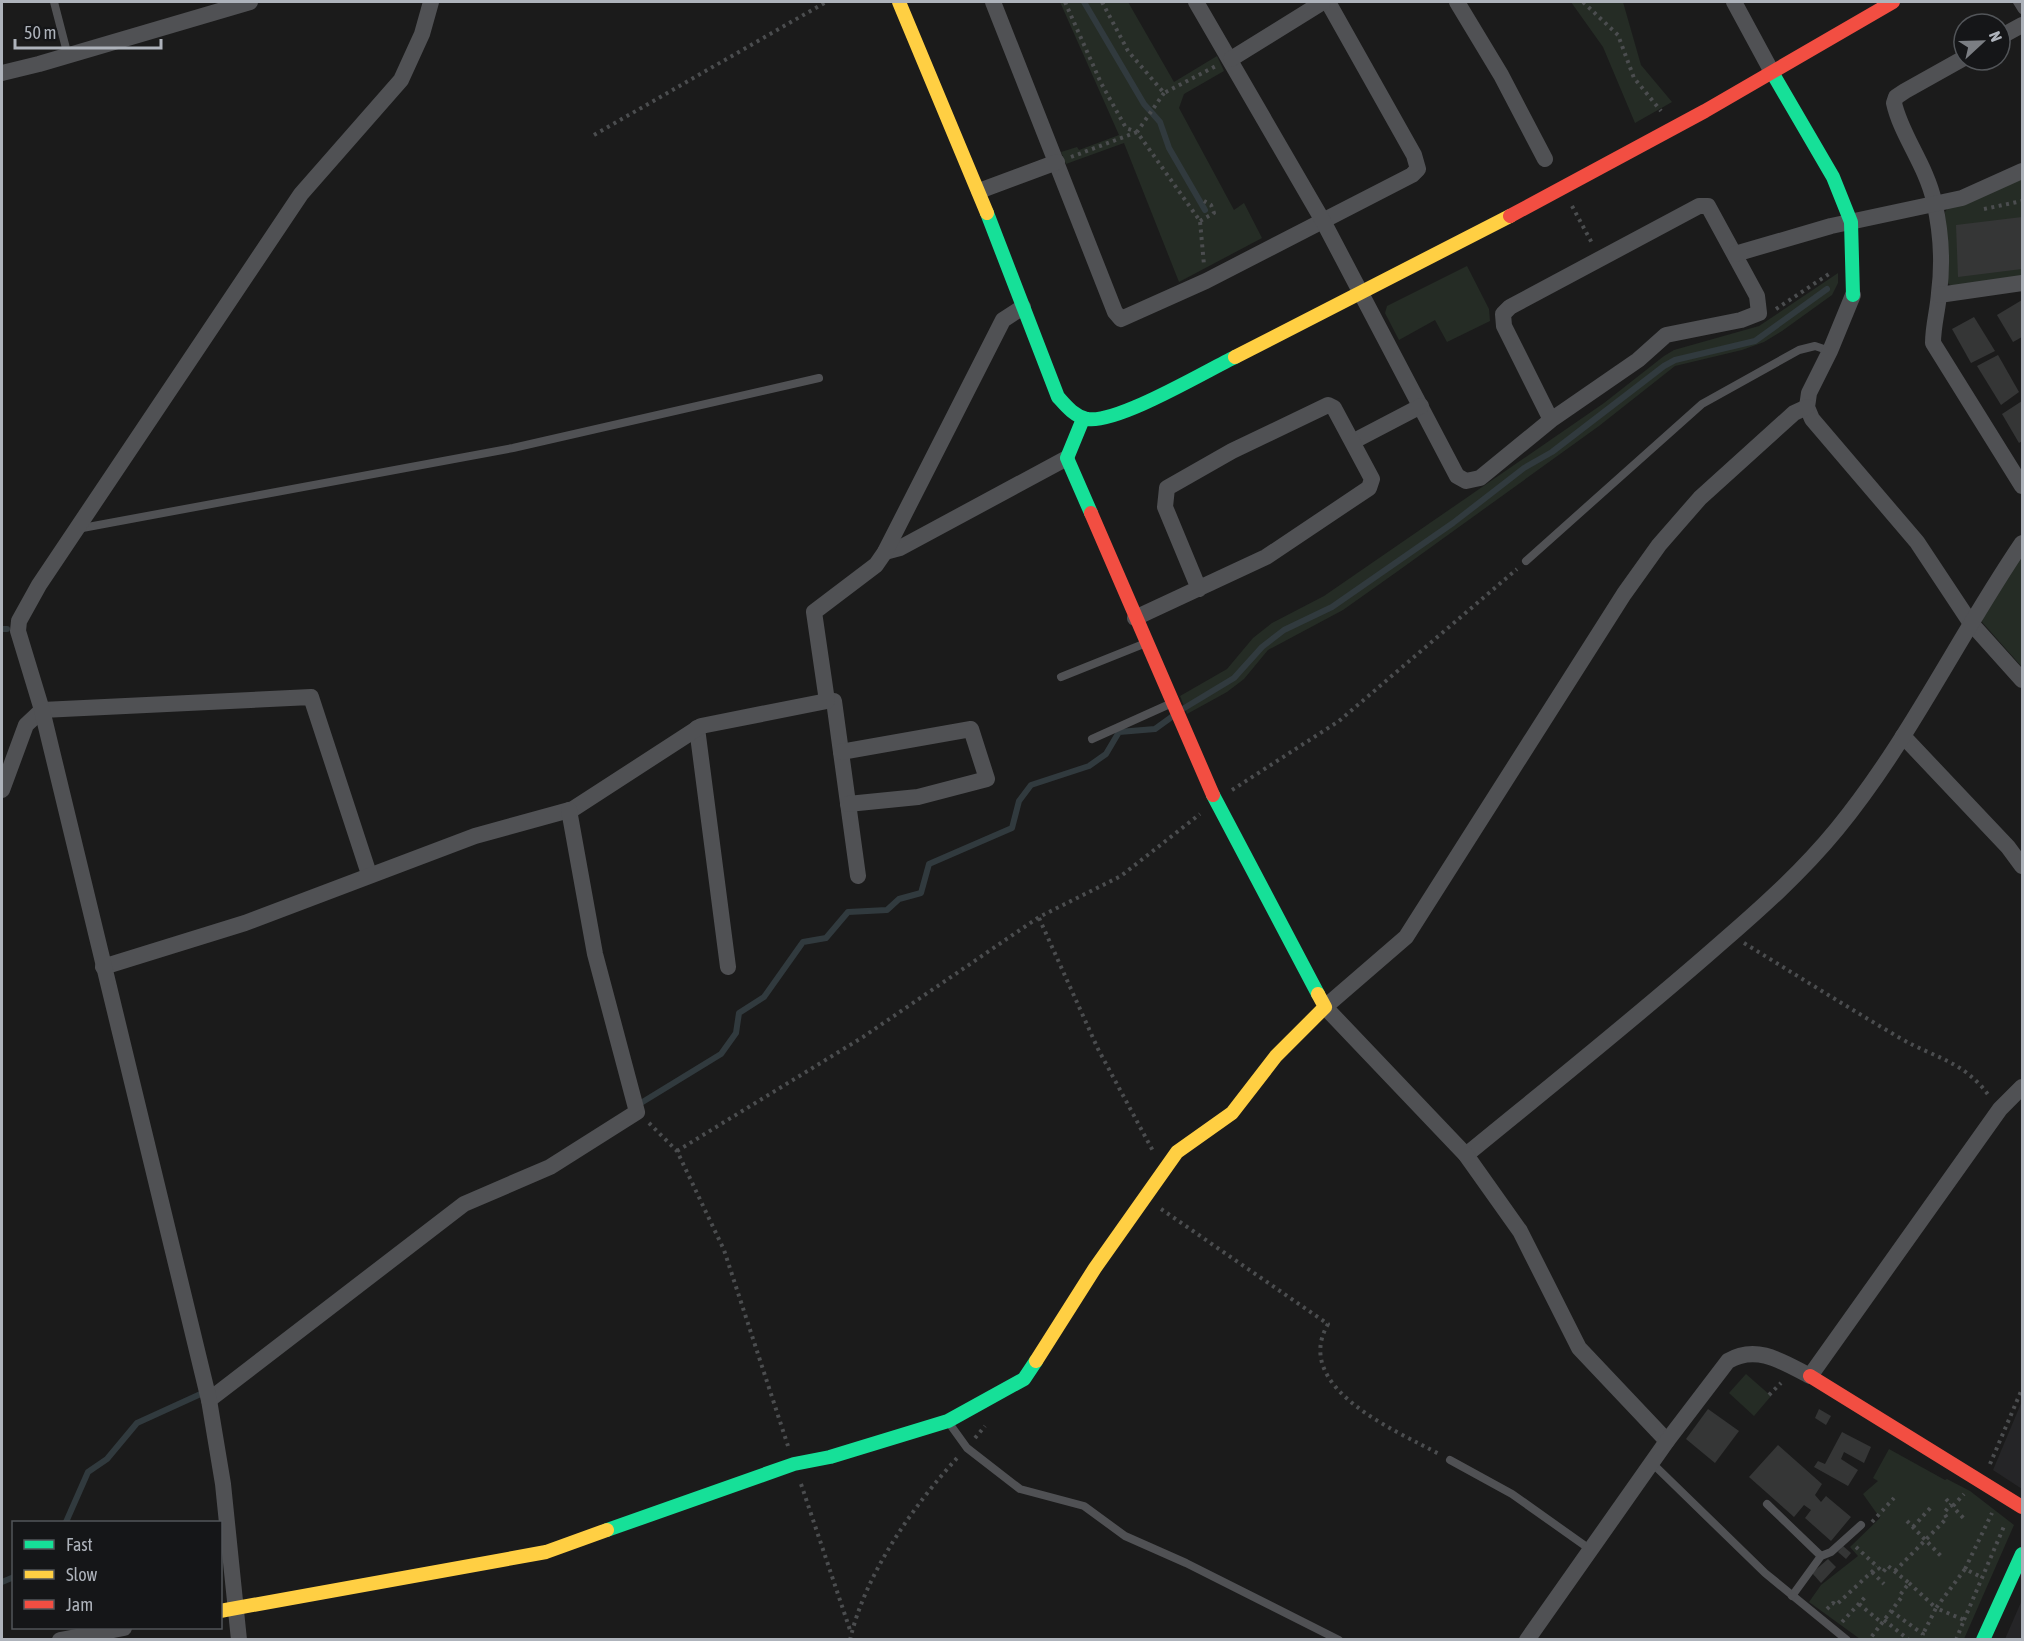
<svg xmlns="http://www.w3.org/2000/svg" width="2024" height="1641" viewBox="0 0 2024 1641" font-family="'Asap Condensed',sans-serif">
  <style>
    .built { fill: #252527 }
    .green { fill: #252c25 }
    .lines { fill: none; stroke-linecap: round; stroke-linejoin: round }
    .stream { stroke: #313a3e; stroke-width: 6 }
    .building { fill: #353636 }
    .path { stroke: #4b4d4f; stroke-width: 4; stroke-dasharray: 3 4.5; stroke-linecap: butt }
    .lane { stroke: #505154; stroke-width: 8 }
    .street { stroke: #505154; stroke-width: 16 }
    .fast { stroke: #16e098; stroke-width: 14 }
    .slow { stroke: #ffcf43; stroke-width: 14 }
    .jam { stroke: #f24e42; stroke-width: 14 }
  </style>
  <rect width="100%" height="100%" fill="#1b1b1b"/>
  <g class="built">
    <path d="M2022,1401V1489L1993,1470Z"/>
    <path d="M2022,1600V1639H2005Z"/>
  </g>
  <g class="green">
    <path d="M1060,2H1128L1174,82L1217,56L1224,71L1184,94L1179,108L1234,210L1244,203L1262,238L1179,282L1124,143L1066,164L1061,152L1077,147L1079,150L1119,135Z"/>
    <path d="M1571,2H1623L1641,65L1672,102L1635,123L1603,47Z"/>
    <path d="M2022,171V281L1958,290L1946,282L1945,212L1950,205Z"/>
    <path d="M1467,266L1489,309L1490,321L1447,342L1435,320L1399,340L1385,313L1387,306Z"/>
    <path d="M1838,273V283L1832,295L1782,331L1764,342L1742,350L1675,366L1599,426L1398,571L1343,610L1268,650L1244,679L1227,692L1187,714L1180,696L1227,669L1253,638L1272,623L1324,596L1604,403L1664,356L1674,350L1759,326Z"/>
    <path d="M2022,555V667L1982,622L1983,610Z"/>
    <path d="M1746,1374L1771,1396L1754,1416L1729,1393Z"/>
    <path d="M1889,1449L1945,1480L1947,1479L1970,1491L2014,1525L1964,1639H1860L1809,1602L1821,1585L1858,1556L1850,1547L1880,1518L1863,1494L1878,1481L1873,1478Z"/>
  </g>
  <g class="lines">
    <g class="stream">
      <path d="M1084,2L1144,104L1160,122L1169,148L1205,210"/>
      <path d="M2,629H7"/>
      <path d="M1181,710L1234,678L1262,647L1284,630L1332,607L1453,523L1524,468L1552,452L1664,366L1675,360L1755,341L1827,289"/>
      <path d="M636,1106L721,1054L736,1033L739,1013L764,997L803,942L826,938L848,912L887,910L899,899L921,893L929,864L1012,828L1019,801L1031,785L1089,766L1106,754L1119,732L1155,729L1173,716"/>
      <path d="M66,1522L88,1472L107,1459L137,1423L205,1392"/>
      <path d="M2,1582L14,1577"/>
    </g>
  </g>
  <g class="building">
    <path d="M2022,217V269L1958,277L1956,225Z"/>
    <path d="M2022,300V337L2013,342L1997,315Z"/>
    <path d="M1974,317L1995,351L1971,363L1952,329Z"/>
    <path d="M1998,355L2019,392L2001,405L1977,366Z"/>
    <path d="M2022,401V441L2019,443L2002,414Z"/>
    <path d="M1708,1409L1739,1431L1715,1463L1686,1439Z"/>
    <path d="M1819,1409L1831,1416L1826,1425L1815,1418Z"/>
    <path d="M1842,1432L1871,1447L1864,1463L1844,1452L1841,1459L1858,1470L1848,1486L1814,1467L1818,1461L1825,1464Z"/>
    <path d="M1778,1445L1822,1484L1815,1495L1821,1502L1826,1496L1851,1517L1831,1541L1805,1518L1811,1510L1804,1505L1794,1517L1749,1477Z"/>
    <path d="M1843,1546L1851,1553L1846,1559L1838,1552Z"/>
    <path d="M1828,1559L1836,1567L1821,1583L1812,1573Z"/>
  </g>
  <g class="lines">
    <g class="path">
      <path d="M1065,2L1101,83L1126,128L1137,132"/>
      <path d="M1102,2L1128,51L1164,93L1216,66"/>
      <path d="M1583,2L1618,35L1634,78L1661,111"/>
      <path d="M1164,93L1137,132L1200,221L1204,265"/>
      <path d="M594,135L826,2"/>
      <path d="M1071,157L1137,132"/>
      <path d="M1572,206L1593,245"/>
      <path d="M1984,209L2022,201"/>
      <path d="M1200,221L1214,213L1211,205L1204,201"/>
      <path d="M1776,309L1832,272"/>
      <path d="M1232,790L1339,721L1517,569"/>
      <path d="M1039,918L1098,1049L1153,1151"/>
      <path d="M1744,943C1796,975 1847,1007 1900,1038C1936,1059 1963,1060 1990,1097"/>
      <path d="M649,1123L677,1151L724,1250L788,1446"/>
      <path d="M677,1151L863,1037L1039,917L1121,876L1200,814"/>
      <path d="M1161,1209L1328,1324C1291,1388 1397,1431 1439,1454"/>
      <path d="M1769,1395L1781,1383"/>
      <path d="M975,1438L985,1426"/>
      <path d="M1990,1464L2022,1389"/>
      <path d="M801,1484L851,1633"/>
      <path d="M1946,1499L1966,1521"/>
      <path d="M1953,1506L1964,1494"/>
      <path d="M1907,1521L1941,1556"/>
      <path d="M1872,1522L1894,1498"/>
      <path d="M1913,1527L1933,1505"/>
      <path d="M1856,1547L1883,1572L1888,1566L1909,1583L1900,1595L1901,1598L1869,1640"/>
      <path d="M1965,1569L1992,1513"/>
      <path d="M1895,1571L1947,1518L1944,1513L1951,1504"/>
      <path d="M1872,1572L1884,1584"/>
      <path d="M1909,1583L1936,1608L1923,1634"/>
      <path d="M1859,1604L1882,1623"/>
      <path d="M1827,1609L1833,1603L1836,1605L1877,1567"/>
      <path d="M1891,1611L1923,1634L1920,1640"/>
      <path d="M1884,1620L1909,1640"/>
      <path d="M1964,1620L2005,1524"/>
      <path d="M1842,1622L1867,1595"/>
      <path d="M850,1640C865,1574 913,1506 958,1457"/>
      <path d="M1956,1640L1964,1620L1936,1608L1965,1569L1981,1577"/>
    </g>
    <g class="lane">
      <path d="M54,2L68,56"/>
      <path d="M2017,2L2022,10"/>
      <path d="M77,529L513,448L819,378"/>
      <path d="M1526,561L1702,404L1799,350L1815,346L1830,351"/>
      <path d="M1061,677L1146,643"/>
      <path d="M1092,739L1172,703"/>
      <path d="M949,1423L967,1448L1020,1489L1084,1506L1125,1536L1186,1563L1339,1640"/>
      <path d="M1450,1460L1512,1494L1591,1550"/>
      <path d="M1653,1464L1765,1573L1847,1640"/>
      <path d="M1767,1504L1821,1556"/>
      <path d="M1792,1596L1821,1556L1831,1552L1861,1525"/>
    </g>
    <g class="street">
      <path d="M993,2L1115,312L1121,319L1206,281L1412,175L1418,169L1414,155L1328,2"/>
      <path d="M1196,2L1323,221L1457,476L1466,481L1480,478L1551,420L1638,360L1666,335L1741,320L1759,313L1757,296L1708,206H1699L1510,307L1503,314L1504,326L1551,420"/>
      <path d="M1457,2L1501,75L1545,159"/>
      <path d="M1734,2L1773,74"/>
      <path d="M2000,37L2022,25"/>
      <path d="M1964,58L1905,91L1896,97L1894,103C1901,135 1926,165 1934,201C1941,231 1943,262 1939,293C1938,310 1933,325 1933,343L2022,486"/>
      <path d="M1231,59L1323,2"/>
      <path d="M2,73L39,64L250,2"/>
      <path d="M979,191L1057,162"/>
      <path d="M1735,254L1831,226L1962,198L2022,171"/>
      <path d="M1853,295L1830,351L1809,393L1807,407L1812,419L1917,542L1970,622L2022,680"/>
      <path d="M1939,295L2022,283"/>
      <path d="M1354,441L1421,406"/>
      <path d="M885,552L900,548L1067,458"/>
      <path d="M1135,618L1266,557L1369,488L1372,479L1334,408L1328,405L1232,451L1167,488L1165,507L1199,589"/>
      <path d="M827,701H834L858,876"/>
      <path d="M697,728L728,967"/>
      <path d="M1903,736L2008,847L2022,866"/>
      <path d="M841,752L971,729L987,779L918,797L848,804"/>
      <path d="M2,790L26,725L42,710L311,697L369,874"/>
      <path d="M103,967L245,923L475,836L573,809L701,726L827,701L814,612L876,565L885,552L1003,320L1023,307"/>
      <path d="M1466,1155C1549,1087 1633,1020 1714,949C1757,912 1801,873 1837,829C1909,741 1958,637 2022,543"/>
      <path d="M209,1400L464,1204L550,1167L637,1112L595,954L569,810"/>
      <path d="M1667,1441L1579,1348L1520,1231L1466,1155L1325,1007L1406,937L1624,594L1659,545L1700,498L1794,413L1807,407"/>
      <path d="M60,1640L124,1628"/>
      <path d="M239,1640L223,1484L209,1400L42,710L18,631L19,621L39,585L301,194L401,80L422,34L431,2"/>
      <path d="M1527,1640L1667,1441L1728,1361C1757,1344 1783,1362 1810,1376L2000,1109L2022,1087"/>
    </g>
    <g class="fast">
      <path d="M1773,74L1833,177L1851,222L1853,295"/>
      <path d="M987,213L1058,397C1066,406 1074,416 1087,419C1117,424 1204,372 1235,357"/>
      <path d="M1083,419L1067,458L1091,513"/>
      <path d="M1213,795L1318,994"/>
      <path d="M607,1530L794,1464L830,1457L948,1421L1024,1379L1036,1361"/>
      <path d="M1983,1640L2022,1554"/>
    </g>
    <g class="slow">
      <path d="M899,2L987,213"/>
      <path d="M1235,357L1510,216"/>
      <path d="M1036,1361L1095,1268L1177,1152L1232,1113L1276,1056L1325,1007L1318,994"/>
      <path d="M220,1611L546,1552L607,1530"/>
    </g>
    <g class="jam">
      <path d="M1510,216L1705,111L1893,2"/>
      <path d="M1091,513L1213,795"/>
      <path d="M1810,1376L2022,1507"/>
    </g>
  </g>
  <rect width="2024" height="1641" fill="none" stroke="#aeb3bb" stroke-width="6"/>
  <rect x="12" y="1521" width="210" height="108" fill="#151618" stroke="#525559" stroke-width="1.5"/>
  <rect x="24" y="1540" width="30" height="9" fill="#16e098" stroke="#525559" stroke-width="1.5"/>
  <text x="66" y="1551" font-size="18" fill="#aeb3bb">Fast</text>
  <rect x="24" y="1570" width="30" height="9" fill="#ffcf43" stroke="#525559" stroke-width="1.5"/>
  <text x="66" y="1581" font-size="18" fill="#aeb3bb">Slow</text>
  <rect x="24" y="1600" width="30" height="9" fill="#f24e42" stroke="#525559" stroke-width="1.5"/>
  <text x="66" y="1611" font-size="18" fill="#aeb3bb">Jam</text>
  <g transform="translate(1982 42) rotate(68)"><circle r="28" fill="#151618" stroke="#525559" stroke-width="1.5"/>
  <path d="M0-4.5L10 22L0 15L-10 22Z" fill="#7b7e83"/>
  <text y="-9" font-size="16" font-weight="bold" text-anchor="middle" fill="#aeb3bb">N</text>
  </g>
  <path d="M15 39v9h146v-9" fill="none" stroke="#aeb3bb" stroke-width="3"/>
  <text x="24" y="39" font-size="18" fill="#aeb3bb" stroke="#151618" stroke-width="4.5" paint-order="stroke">50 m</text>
</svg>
